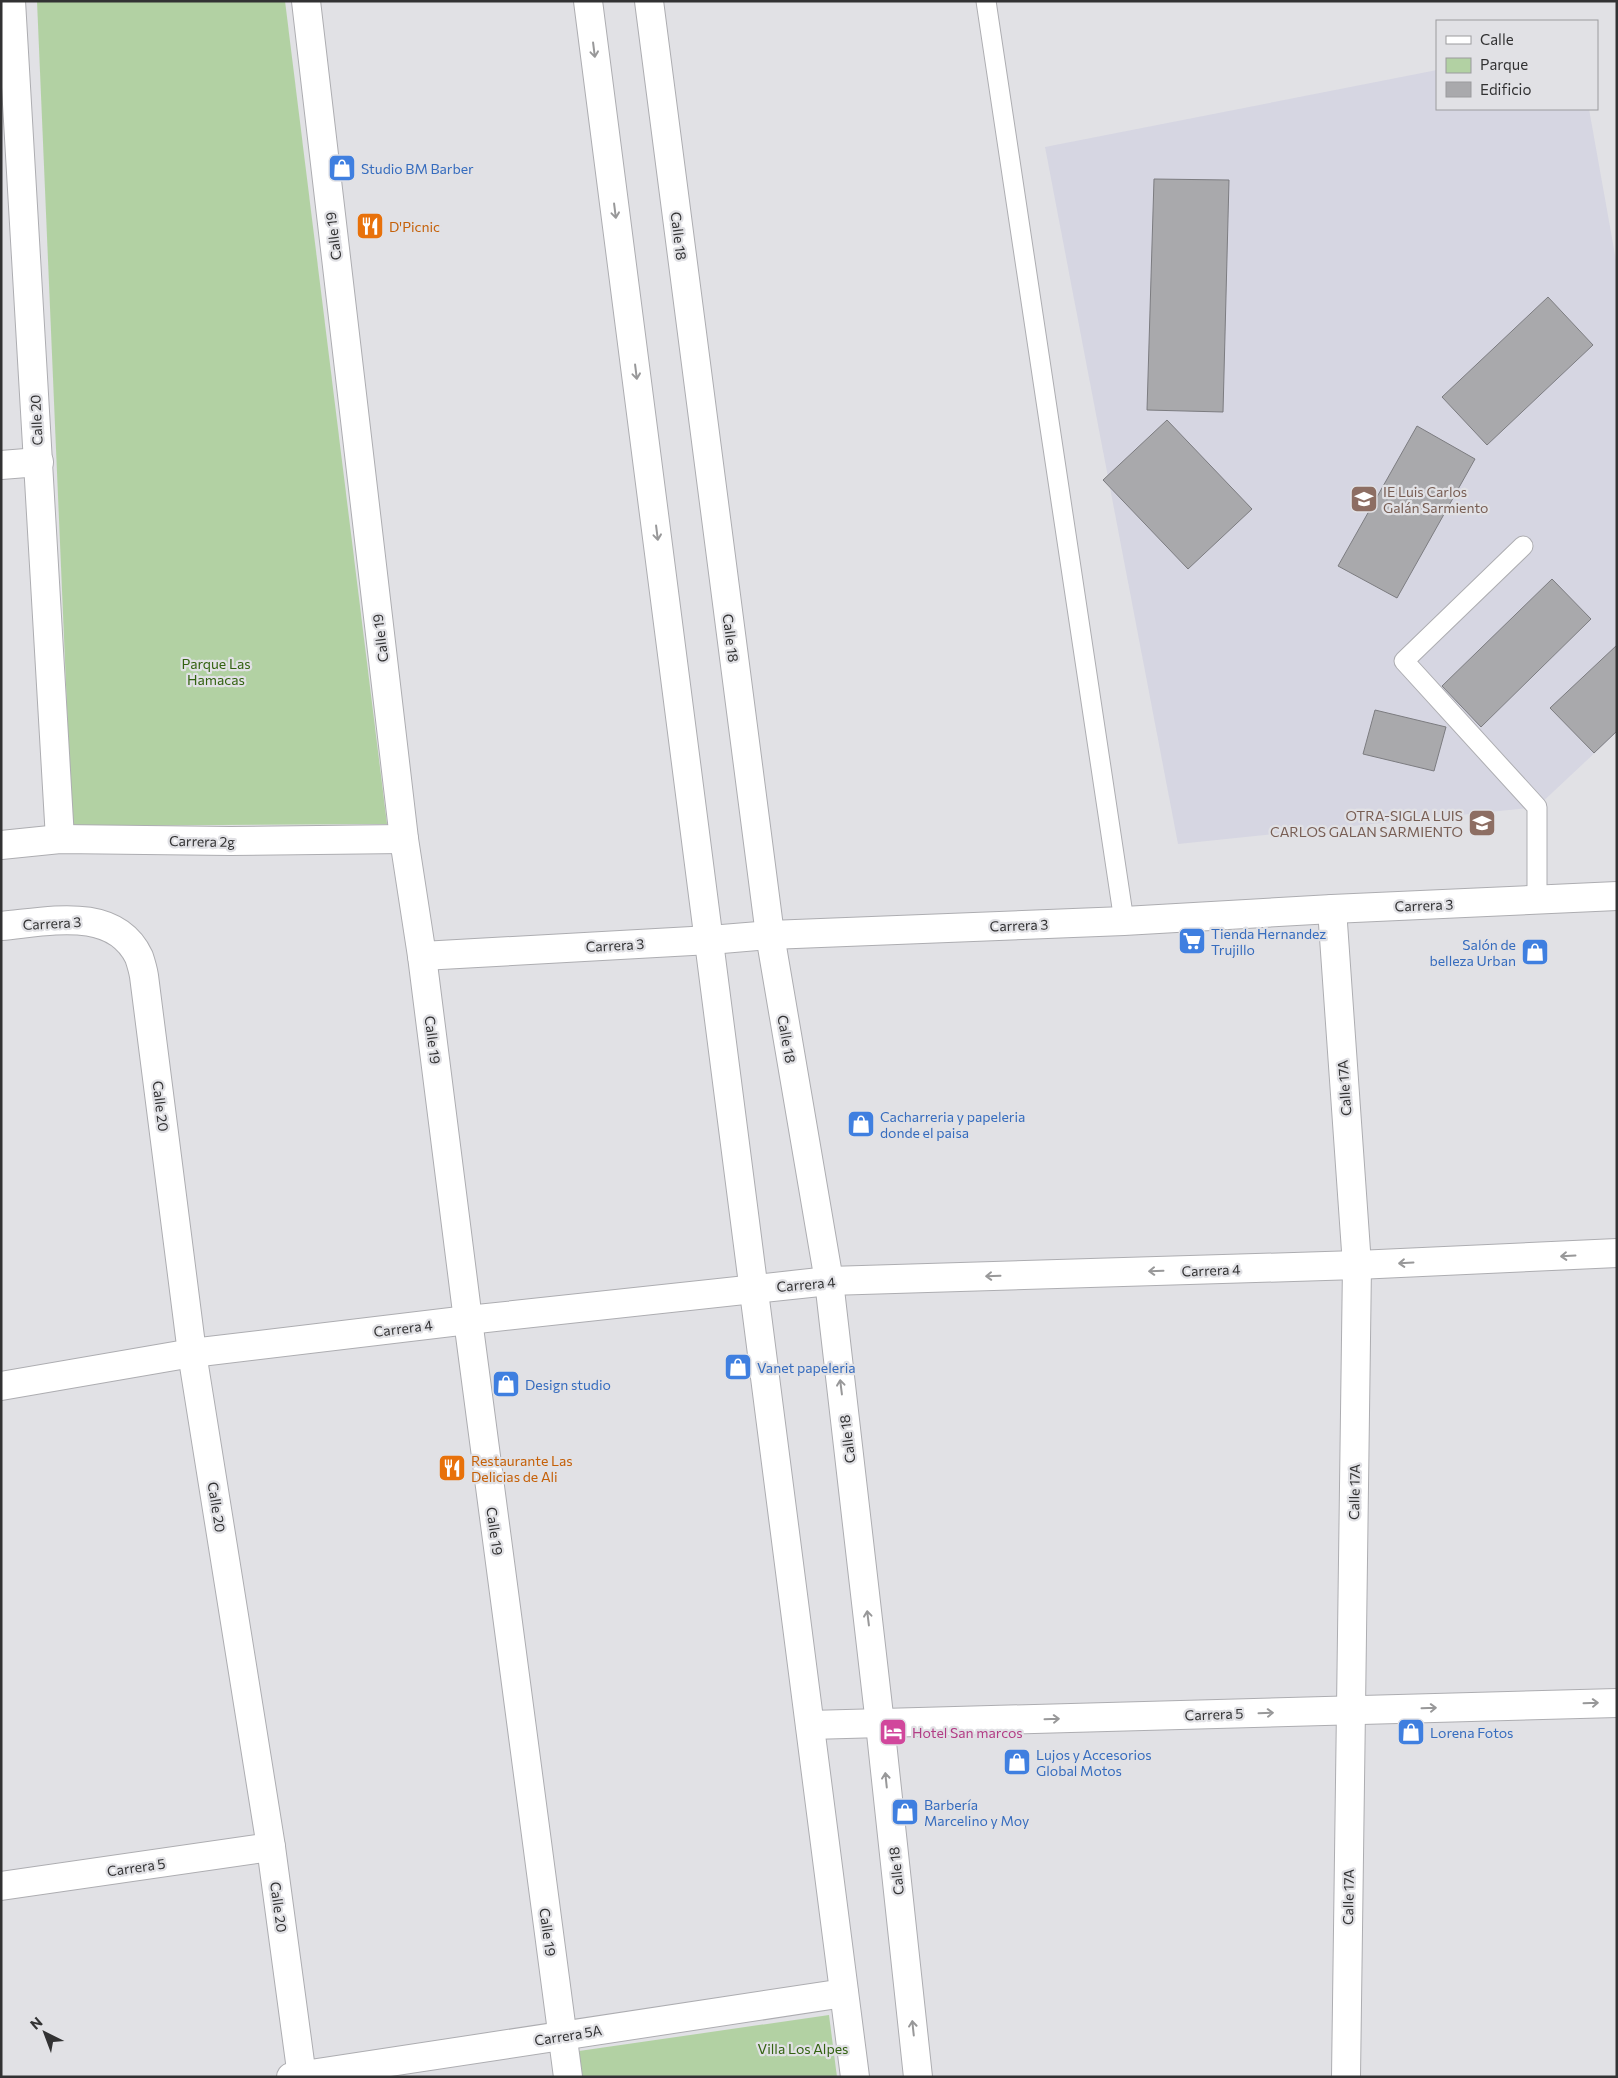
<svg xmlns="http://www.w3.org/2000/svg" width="1618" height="2078" viewBox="0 0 1618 2078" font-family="Commissioner,sans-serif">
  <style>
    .built { fill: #d6d6e2 }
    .green { fill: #b2d1a3 }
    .building { fill: #a9a9ac; stroke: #7c7c80 }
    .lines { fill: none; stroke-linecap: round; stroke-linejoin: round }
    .lane-casing { stroke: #adadb1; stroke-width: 21 }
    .street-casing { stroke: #adadb1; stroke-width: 30 }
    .secondary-casing { stroke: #adadb1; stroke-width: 30 }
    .lane { stroke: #fff; stroke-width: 19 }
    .street { stroke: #fff; stroke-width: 28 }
    .secondary { stroke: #fff; stroke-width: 28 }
    .oneway { stroke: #989899 }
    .labels { text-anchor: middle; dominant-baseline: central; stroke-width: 4.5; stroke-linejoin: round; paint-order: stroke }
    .shop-label { font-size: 14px; fill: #366cbe; stroke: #e1e1e5; text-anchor: start }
    .food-label { font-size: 14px; fill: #c56008; stroke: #e1e1e5; text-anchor: start }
    .street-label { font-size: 14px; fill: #323233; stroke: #e1e1e5 }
    .education-label { font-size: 14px; fill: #785e54; stroke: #e1e1e5; text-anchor: start }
    .park-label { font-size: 14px; fill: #336211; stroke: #e1e1e5 }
    .hotel-label { font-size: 14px; fill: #b23c85; stroke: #e1e1e5; text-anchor: start }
  </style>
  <rect width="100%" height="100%" fill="#e1e1e5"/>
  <path class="built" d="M1437,70V109H1589L1617,266V732L1537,807L1178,844L1045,147Z"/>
  <g class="green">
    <path d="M37,1H285L387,824L72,826Z"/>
    <path d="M829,2015L837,2077H582L579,2051Z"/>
  </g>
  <g class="building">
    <path d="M1154,179L1229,180L1223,412L1147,410Z"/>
    <path d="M1548,297L1593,345L1487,445L1442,397Z"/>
    <path d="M1167,420L1252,509L1188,569L1103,480Z"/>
    <path d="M1417,426L1475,459L1397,598L1338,566Z"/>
    <path d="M1552,579L1591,619L1481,727L1442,686Z"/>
    <path d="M1617,645V731L1594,753L1550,708Z"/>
    <path d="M1375,710L1446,727L1434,771L1363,754Z"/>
  </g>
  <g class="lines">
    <g class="lane-casing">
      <g id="lane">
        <path d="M986,1L1124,921"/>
        <path d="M1523,546L1404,661L1537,807V900"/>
      </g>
    </g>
    <g class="street-casing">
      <g id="street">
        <path d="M11,1L60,839"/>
        <path d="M306,1L404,839L422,956L468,1320L568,2077"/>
        <path d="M1,465L39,462"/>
        <path d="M1,845L60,839L230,841L404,839"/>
        <path d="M1332,909L1357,1265L1346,2077"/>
        <path d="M1,926C47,922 114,905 139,957C141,963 143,970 144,976L192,1353L271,1847L302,2077"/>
        <path d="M422,956L710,940"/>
        <path d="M1,1386L192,1353L468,1320L829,1281L1357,1265L1617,1253"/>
        <path d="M810,1725L1617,1703"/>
        <path d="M1,1886L271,1847"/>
        <path d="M291,2077L844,1993"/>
      </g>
    </g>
    <g class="secondary-casing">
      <g id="secondary">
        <path d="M588,1L855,2077"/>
        <path d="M649,1L770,935L829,1281L880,1724L918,2077"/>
        <path d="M710,940L770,935L1124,921L1332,909L1617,896"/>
      </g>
    </g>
    <use href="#lane" class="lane"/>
    <use href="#street" class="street"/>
    <use href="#secondary" class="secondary"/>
  </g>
  <defs><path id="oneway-shaft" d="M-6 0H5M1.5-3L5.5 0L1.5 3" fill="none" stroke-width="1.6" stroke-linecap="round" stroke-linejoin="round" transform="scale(1.25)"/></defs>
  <g class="oneway">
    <use href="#oneway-shaft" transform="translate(594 50) rotate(83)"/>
    <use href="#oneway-shaft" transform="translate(615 211) rotate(83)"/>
    <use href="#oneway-shaft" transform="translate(636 372) rotate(83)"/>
    <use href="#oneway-shaft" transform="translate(657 533) rotate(83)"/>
    <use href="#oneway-shaft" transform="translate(1568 1256) rotate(177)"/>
    <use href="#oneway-shaft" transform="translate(1406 1263) rotate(177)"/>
    <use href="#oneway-shaft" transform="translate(1156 1271) rotate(178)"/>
    <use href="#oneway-shaft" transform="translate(993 1276) rotate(178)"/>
    <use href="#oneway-shaft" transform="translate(841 1387) rotate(-97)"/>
    <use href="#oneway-shaft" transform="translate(868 1618) rotate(-97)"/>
    <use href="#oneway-shaft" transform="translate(1591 1703) rotate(-2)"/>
    <use href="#oneway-shaft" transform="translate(1429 1708) rotate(-2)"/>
    <use href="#oneway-shaft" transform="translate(1266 1713) rotate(-2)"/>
    <use href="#oneway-shaft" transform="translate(1052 1719) rotate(-2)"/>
    <use href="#oneway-shaft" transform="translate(886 1780) rotate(-96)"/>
    <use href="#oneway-shaft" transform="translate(913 2028) rotate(-96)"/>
  </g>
  <defs>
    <g id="shop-square" transform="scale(1.4375)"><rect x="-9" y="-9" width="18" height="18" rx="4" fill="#3f7fe0" stroke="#e1e1e5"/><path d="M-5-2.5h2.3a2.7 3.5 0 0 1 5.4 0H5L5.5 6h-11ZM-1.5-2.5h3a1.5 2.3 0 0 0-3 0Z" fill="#fff"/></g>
    <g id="restaurant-square" transform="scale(1.4375)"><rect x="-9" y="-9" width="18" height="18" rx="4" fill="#e8710a" stroke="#e1e1e5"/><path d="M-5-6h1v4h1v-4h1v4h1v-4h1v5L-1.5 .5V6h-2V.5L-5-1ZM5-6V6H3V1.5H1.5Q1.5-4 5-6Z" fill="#fff"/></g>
    <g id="school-square" transform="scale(1.4375)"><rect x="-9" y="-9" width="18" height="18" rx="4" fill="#8d6e63" stroke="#e1e1e5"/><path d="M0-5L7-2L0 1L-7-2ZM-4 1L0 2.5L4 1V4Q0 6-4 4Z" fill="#fff"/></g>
    <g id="supermarket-square" transform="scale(1.4375)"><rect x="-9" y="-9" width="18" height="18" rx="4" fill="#3f7fe0" stroke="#e1e1e5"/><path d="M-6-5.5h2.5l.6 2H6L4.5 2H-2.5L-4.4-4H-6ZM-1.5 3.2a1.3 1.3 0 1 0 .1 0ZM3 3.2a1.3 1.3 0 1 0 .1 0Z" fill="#fff"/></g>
    <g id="hotel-square" transform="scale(1.4375)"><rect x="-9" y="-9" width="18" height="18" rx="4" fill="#d1479c" stroke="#e1e1e5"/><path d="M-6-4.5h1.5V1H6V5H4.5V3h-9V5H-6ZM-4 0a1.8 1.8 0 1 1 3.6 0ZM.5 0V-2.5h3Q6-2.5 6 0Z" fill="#fff"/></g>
  </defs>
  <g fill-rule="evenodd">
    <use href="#shop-square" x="342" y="168"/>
    <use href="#restaurant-square" x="370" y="226"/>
    <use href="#school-square" x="1364" y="499"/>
    <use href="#school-square" x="1482" y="823"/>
    <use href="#supermarket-square" x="1192" y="941"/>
    <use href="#shop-square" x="1535" y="952"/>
    <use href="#shop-square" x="861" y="1124"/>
    <use href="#shop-square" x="738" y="1367"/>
    <use href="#shop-square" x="506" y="1384"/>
    <use href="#restaurant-square" x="452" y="1468"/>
    <use href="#hotel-square" x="893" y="1732"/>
    <use href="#shop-square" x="1411" y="1732"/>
    <use href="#shop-square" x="1017" y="1762"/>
    <use href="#shop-square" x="905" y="1812"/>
  </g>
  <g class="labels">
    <g class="shop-label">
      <text x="361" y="168">Studio BM Barber</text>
      <text x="1211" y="933">Tienda Hernandez<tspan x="1211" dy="16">Trujillo</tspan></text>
      <text x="1516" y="944" text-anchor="end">Salón de<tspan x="1516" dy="16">belleza Urban</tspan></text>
      <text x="880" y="1116">Cacharreria y papeleria<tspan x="880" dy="16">donde el paisa</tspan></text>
      <text x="757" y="1367">Vanet papeleria</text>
      <text x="525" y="1384">Design studio</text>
      <text x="1430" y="1732">Lorena Fotos</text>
      <text x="1036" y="1754">Lujos y Accesorios<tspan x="1036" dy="16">Global Motos</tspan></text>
      <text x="924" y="1804">Barbería<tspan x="924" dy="16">Marcelino y Moy</tspan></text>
    </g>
    <g class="food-label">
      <text x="389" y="226">D'Picnic</text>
      <text x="471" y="1460">Restaurante Las<tspan x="471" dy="16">Delicias de Ali</tspan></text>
    </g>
    <g class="street-label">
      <text transform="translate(333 236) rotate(-97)">Calle 19</text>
      <text transform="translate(679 236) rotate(83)">Calle 18</text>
      <text transform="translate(36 420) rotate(-93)">Calle 20</text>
      <text transform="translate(380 638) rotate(-97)">Calle 19</text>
      <text transform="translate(731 638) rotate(83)">Calle 18</text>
      <text transform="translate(202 841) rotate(1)">Carrera 2g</text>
      <text transform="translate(1424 905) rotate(-2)">Carrera 3</text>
      <text transform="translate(52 923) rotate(-3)">Carrera 3</text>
      <text transform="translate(1019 925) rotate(-2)">Carrera 3</text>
      <text transform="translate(615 945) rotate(-3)">Carrera 3</text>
      <text transform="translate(787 1039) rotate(80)">Calle 18</text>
      <text transform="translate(433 1040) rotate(83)">Calle 19</text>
      <text transform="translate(1344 1088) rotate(-94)">Calle 17A</text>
      <text transform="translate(161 1106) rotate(83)">Calle 20</text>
      <text transform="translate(1211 1270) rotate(-2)">Carrera 4</text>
      <text transform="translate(806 1284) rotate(-5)">Carrera 4</text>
      <text transform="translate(403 1328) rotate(-7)">Carrera 4</text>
      <text transform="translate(847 1439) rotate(-97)">Calle 18</text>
      <text transform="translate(1354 1492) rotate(-89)">Calle 17A</text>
      <text transform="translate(217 1507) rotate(81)">Calle 20</text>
      <text transform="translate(495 1531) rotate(82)">Calle 19</text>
      <text transform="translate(1214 1714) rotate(-2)">Carrera 5</text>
      <text transform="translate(136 1867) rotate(-8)">Carrera 5</text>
      <text transform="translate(896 1871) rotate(-96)">Calle 18</text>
      <text transform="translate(1348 1897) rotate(-89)">Calle 17A</text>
      <text transform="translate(279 1907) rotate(82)">Calle 20</text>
      <text transform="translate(548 1932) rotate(82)">Calle 19</text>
      <text transform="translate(568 2035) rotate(-9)">Carrera 5A</text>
    </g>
    <g class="education-label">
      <text x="1383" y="491">IE Luis Carlos<tspan x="1383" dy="16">Galán Sarmiento</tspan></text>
      <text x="1463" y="815" text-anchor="end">OTRA-SIGLA LUIS<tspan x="1463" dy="16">CARLOS GALAN SARMIENTO</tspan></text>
    </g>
    <g class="park-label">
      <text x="216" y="663">Parque Las<tspan x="216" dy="16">Hamacas</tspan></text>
      <text x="803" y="2048">Villa Los Alpes</text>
    </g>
    <g class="hotel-label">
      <text x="912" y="1732">Hotel San marcos</text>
    </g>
  </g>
  <rect width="1618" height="2078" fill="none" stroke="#323233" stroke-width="5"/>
  <rect x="1436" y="20" width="162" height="90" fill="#e1e1e5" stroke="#9b9b9e"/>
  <rect x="1446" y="36" width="25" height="8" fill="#ffffff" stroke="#9b9b9e"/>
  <text x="1480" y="45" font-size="15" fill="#323233">Calle</text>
  <rect x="1446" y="58" width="25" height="15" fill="#b2d1a3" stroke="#9b9b9e"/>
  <text x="1480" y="70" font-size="15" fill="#323233">Parque</text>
  <rect x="1446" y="82" width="25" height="15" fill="#a9a9ac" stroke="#9b9b9e"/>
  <text x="1480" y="95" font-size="15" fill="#323233">Edificio</text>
  <g transform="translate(45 2033) rotate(318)" stroke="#e1e1e5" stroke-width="4" paint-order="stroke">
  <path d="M0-4L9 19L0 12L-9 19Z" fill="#323233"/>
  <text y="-8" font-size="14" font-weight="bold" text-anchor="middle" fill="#323233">N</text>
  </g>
</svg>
